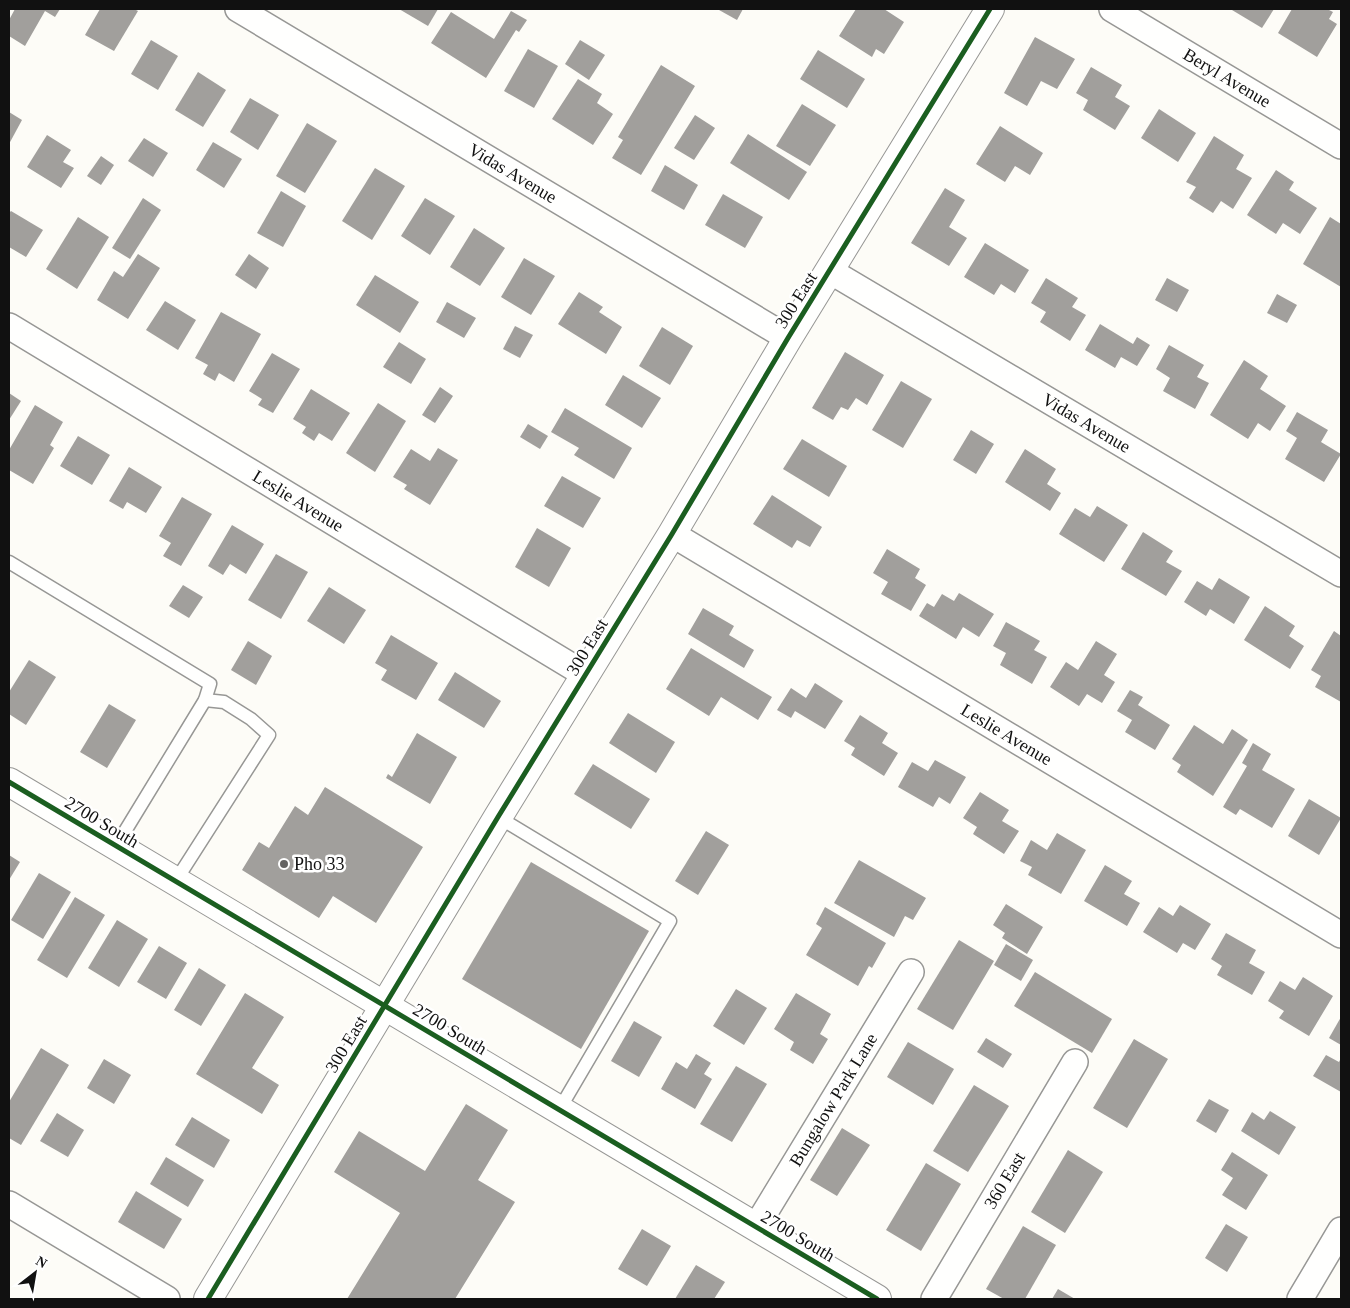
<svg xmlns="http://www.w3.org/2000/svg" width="1350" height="1308" viewBox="0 0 1350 1308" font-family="'Times New Roman',serif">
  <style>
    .building { fill: #a19f9c }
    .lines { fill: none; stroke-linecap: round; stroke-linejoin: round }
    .service-casing { stroke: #979795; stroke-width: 15 }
    .minor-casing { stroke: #979795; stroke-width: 28 }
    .tertiary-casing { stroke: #979795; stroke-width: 30 }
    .service { stroke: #fffffe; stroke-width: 12 }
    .minor { stroke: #fffffe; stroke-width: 25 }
    .tertiary { stroke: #fffffe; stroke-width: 28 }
    .cycleway-casing { stroke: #fff; stroke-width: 8 }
    .cycleway { stroke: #1b5e20; stroke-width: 5 }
    .poi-dot { fill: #646362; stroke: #fff; stroke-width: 2 }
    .labels { text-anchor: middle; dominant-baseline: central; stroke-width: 5; stroke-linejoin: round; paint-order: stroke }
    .street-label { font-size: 18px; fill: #111; stroke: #fff }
    .poi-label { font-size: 18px; fill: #111; stroke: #fff; text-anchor: start }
  </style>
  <rect width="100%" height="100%" fill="#fdfcf7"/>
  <g class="building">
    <path d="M15,9H60L55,17L45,11L25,46L9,36V20Z"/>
    <path d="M100,9H134L138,11L114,51L85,35Z"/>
    <path d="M399,9H438L428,26Z"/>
    <path d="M720,9H743L737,20L719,10Z"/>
    <path d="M856,9H884L904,22L884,54L876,49L872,57L839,36Z"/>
    <path d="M1232,9H1274L1262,28L1232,10Z"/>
    <path d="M1292,9H1327L1333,12L1329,19L1337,24L1317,57L1278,33Z"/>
    <path d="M511,11L527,20L519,32L516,30L486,78L431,43L451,12L494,39Z"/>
    <path d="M1035,37L1075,59L1057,89L1041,81L1027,106L1004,93Z"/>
    <path d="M151,40L178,56L158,90L131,74Z"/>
    <path d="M580,40L605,55L589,80L565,64Z"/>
    <path d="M528,49L558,66L534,108L504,91Z"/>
    <path d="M818,50L865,79L847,108L800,79Z"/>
    <path d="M661,65L695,86L641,175L612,158L623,140L618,137Z"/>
    <path d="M1091,67L1122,85L1115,97L1130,106L1115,130L1083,110L1088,100L1076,93Z"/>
    <path d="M198,72L226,90L203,127L175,110Z"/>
    <path d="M578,79L602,94L597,103L613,114L593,145L552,119Z"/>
    <path d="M250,98L279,115L258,150L230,132Z"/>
    <path d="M802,104L836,125L810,166L776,146Z"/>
    <path d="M1159,109L1196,133L1178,162L1141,138Z"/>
    <path d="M9,112L22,120L9,144Z"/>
    <path d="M695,115L715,128L694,160L674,148Z"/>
    <path d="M307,123L337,141L305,193L276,176Z"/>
    <path d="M1000,126L1043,153L1030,175L1015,166L1005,182L976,164Z"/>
    <path d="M748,134L807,172L789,200L730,163Z"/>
    <path d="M47,135L71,150L63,162L74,168L61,188L27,167Z"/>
    <path d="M1214,136L1244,155L1236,169L1252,178L1233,209L1221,201L1213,213L1189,198L1196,187L1186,182Z"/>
    <path d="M144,138L168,153L153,177L128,161Z"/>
    <path d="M213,142L242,159L224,188L196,170Z"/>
    <path d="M101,156L114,165L101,185L87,176Z"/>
    <path d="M665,165L698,185L684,210L651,191Z"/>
    <path d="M375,168L405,186L372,240L342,221Z"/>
    <path d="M1276,170L1294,182L1289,190L1317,208L1300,234L1283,223L1276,234L1247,215Z"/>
    <path d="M945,188L965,200L949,227L967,238L949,266L911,243Z"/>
    <path d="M281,191L306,206L283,247L257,233Z"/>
    <path d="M723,194L763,217L745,248L705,225Z"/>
    <path d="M143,198L161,210L130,259L112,248Z"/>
    <path d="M425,198L455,216L430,255L401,236Z"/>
    <path d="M11,211L43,230L26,257L9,247V213Z"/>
    <path d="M78,217L109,237L77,289L46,269Z"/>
    <path d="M1330,217L1341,224V287L1303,264Z"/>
    <path d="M474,228L505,248L480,286L450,267Z"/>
    <path d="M985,243L1029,270L1015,293L1001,284L994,295L964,277Z"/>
    <path d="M138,254L160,268L128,319L97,300L114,271L123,277Z"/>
    <path d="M249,254L269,268L256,289L235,275Z"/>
    <path d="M524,258L555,276L531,315L501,297Z"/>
    <path d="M375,275L419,302L400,333L356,305Z"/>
    <path d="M1046,278L1078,298L1072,307L1086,315L1070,341L1040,322L1046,312L1031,303Z"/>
    <path d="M1167,278L1189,290L1177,312L1155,300Z"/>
    <path d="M579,292L603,307L599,312L622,327L606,354L558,324Z"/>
    <path d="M1277,294L1297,305L1287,323L1267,313Z"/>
    <path d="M165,301L196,320L178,350L146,330Z"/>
    <path d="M447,302L476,318L464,338L436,322Z"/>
    <path d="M221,312L261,334L234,382L219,373L215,381L203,374L208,365L195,358Z"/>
    <path d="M1100,324L1133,344L1137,337L1150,345L1137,366L1121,357L1115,368L1085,350Z"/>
    <path d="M515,326L533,335L520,358L503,349Z"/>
    <path d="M662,327L693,346L670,385L639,366Z"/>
    <path d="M399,342L426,359L411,384L383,367Z"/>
    <path d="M1169,345L1204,365L1197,377L1209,383L1195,409L1163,391L1170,378L1156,369Z"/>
    <path d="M845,352L884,375L867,405L856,398L848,410L841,407L833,420L812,408Z"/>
    <path d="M272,353L300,369L273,413L258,405L262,399L249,391Z"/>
    <path d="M1244,360L1268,376L1260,389L1286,406L1270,431L1258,423L1248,439L1210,415Z"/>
    <path d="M623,375L661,398L642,428L605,405Z"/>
    <path d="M901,381L932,399L903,448L872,430Z"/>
    <path d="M440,387L453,396L435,423L422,415Z"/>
    <path d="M311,389L350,413L332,441L319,433L314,441L302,433L306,427L293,419Z"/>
    <path d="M9,393L21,401L9,420Z"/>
    <path d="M378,403L406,421L375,472L346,453Z"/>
    <path d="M35,405L63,422L50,445L54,448L33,484L9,470V450Z"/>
    <path d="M565,408L632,448L614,479L574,455L579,448L551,432Z"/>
    <path d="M1297,412L1328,430L1321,442L1341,454L1324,482L1285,459L1297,438L1286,431Z"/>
    <path d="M528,424L548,436L540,449L520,437Z"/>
    <path d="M971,430L994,444L976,474L953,460Z"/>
    <path d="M78,436L110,455L92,485L60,466Z"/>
    <path d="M802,439L847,466L829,497L783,469Z"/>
    <path d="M438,448L458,460L430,505L404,489L407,485L393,477L411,449L430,461Z"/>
    <path d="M1025,449L1056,469L1047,484L1061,493L1050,511L1005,482Z"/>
    <path d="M129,467L162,487L146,513L127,502L123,509L109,501Z"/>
    <path d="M562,476L601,498L583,528L544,506Z"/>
    <path d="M772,495L822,527L810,547L797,540L792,548L753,524Z"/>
    <path d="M182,497L212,514L181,566L163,556L171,543L159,536Z"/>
    <path d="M1097,506L1128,525L1104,562L1059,534L1075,508L1090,517Z"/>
    <path d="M232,525L264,544L246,574L230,564L223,575L208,566Z"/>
    <path d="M537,528L571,548L549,587L515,567Z"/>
    <path d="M1143,532L1173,551L1166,562L1182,571L1166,596L1121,569Z"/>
    <path d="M887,549L920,569L915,578L926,585L911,611L881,594L888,582L873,573Z"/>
    <path d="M276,554L308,572L281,619L248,600Z"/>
    <path d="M1219,578L1250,597L1234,624L1210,609L1206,616L1184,602L1197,581L1212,590Z"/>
    <path d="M183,585L203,597L189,618L169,606Z"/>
    <path d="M329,587L366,610L344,644L307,621Z"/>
    <path d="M959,593L994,614L979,637L963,627L956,639L919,616L927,603L934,607L942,594L954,601Z"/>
    <path d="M1265,606L1295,626L1289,636L1304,646L1290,669L1244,640Z"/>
    <path d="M703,608L734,626L729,635L754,650L744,668L688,634Z"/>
    <path d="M1006,622L1040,641L1034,650L1047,657L1032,684L1000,665L1006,653L993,646Z"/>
    <path d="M1334,631L1341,636V702L1315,687L1321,676L1311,670Z"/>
    <path d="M391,635L438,663L416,700L381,680L387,670L375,663Z"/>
    <path d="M248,641L272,656L256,685L231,670Z"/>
    <path d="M1096,641L1117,654L1104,675L1115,682L1102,703L1087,694L1079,706L1050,687L1066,662L1078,670Z"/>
    <path d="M691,648L772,697L758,720L721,697L709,716L666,689Z"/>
    <path d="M29,660L56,677L26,725L9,714V692Z"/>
    <path d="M455,672L501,701L484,728L438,700Z"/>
    <path d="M815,683L843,701L825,729L795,711L791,718L777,710L791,688L806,698Z"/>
    <path d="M1130,690L1143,697L1138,705L1170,725L1155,750L1125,732L1132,720L1117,711Z"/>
    <path d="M109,704L136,720L107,768L80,752Z"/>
    <path d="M628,713L675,742L656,773L609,743Z"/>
    <path d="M860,715L888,733L882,743L898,753L884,776L851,755L855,748L844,741Z"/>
    <path d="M1194,725L1223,744L1232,729L1248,740L1213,796L1177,772L1181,765L1172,759Z"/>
    <path d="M417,733L457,757L430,804L386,778L388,774L392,777Z"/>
    <path d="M1253,743L1271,754L1262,770L1295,789L1272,828L1240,809L1236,815L1223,807L1247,766L1242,763Z"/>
    <path d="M935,760L966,777L950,804L939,797L933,807L898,787L912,762L928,771Z"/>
    <path d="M593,764L650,799L631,829L574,794Z"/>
    <path d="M325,787L423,847L376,923L333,896L319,918L242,870L259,842L269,848L295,806L308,815Z"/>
    <path d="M980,792L1009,810L1002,821L1019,831L1004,854L973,834L977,827L963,818Z"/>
    <path d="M1309,799L1341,818L1319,855L1288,836Z"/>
    <path d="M706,831L729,845L698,895L675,881Z"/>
    <path d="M1057,833L1086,850L1061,894L1028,875L1032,867L1020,861L1031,840L1047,850Z"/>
    <path d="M9,855L20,862L9,880Z"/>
    <path d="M859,860L926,898L913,920L905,916L894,937L834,903Z"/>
    <path d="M531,862L649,931L581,1049L462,979Z"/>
    <path d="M1105,865L1132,881L1124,894L1140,903L1127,926L1084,901Z"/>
    <path d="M39,873L71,892L43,939L11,920Z"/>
    <path d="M75,897L105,915L67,978L37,960Z"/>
    <path d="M1006,904L1043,927L1027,954L1002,938L1005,933L993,925Z"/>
    <path d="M1180,905L1211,924L1195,950L1183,943L1177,953L1143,932L1159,907L1173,916Z"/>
    <path d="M825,907L886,943L872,968L869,966L858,986L806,955L822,928L816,924Z"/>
    <path d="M117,920L148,939L119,987L88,968Z"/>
    <path d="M1226,933L1256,950L1249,963L1265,972L1252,995L1217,975L1222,966L1211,959Z"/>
    <path d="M959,940L994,961L953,1030L917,1009Z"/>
    <path d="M1006,944L1033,960L1021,981L994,965Z"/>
    <path d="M159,946L187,963L166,999L137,982Z"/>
    <path d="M199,968L226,985L201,1026L174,1010Z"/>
    <path d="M1035,972L1112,1019L1092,1053L1014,1006Z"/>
    <path d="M1303,977L1333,996L1309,1036L1279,1018L1284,1011L1268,1001L1280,981L1295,990Z"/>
    <path d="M736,989L767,1008L744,1045L713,1026Z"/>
    <path d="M245,993L284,1017L252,1068L279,1085L262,1114L196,1074Z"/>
    <path d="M796,993L831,1014L820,1034L828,1039L813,1064L790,1050L794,1042L774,1029Z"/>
    <path d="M1341,1017V1045L1329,1038Z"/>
    <path d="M634,1021L662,1037L639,1077L611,1061Z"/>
    <path d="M986,1038L1012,1054L1003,1068L977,1052Z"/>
    <path d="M1134,1039L1168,1059L1127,1128L1093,1108Z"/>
    <path d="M908,1042L954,1069L933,1105L887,1077Z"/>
    <path d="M41,1048L69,1065L21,1145L9,1138V1102Z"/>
    <path d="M696,1054L711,1063L704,1074L712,1079L695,1109L661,1089L676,1062L687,1069Z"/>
    <path d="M1326,1055L1339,1062L1341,1058V1092L1313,1076Z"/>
    <path d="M104,1059L131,1075L114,1104L87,1088Z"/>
    <path d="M736,1066L767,1084L732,1142L700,1124Z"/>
    <path d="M974,1085L1009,1106L968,1172L933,1151Z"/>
    <path d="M1209,1099L1229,1110L1216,1133L1196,1121Z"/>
    <path d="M466,1104L508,1130L478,1180L515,1202L455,1299H347L400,1213L334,1172L359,1131L425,1171Z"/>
    <path d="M1270,1111L1296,1127L1279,1155L1241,1131L1252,1112L1264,1120Z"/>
    <path d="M57,1113L84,1130L68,1157L40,1141Z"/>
    <path d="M192,1117L230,1140L214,1168L175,1145Z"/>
    <path d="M842,1128L870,1145L837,1196L810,1180Z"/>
    <path d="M1068,1150L1103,1172L1065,1233L1031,1212Z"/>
    <path d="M1232,1152L1268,1175L1246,1210L1222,1195L1233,1178L1221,1170Z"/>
    <path d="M166,1157L204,1180L188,1207L150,1184Z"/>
    <path d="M926,1163L961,1184L921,1251L886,1230Z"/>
    <path d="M136,1191L182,1219L164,1249L118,1222Z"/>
    <path d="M1226,1224L1248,1237L1227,1272L1205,1258Z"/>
    <path d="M1023,1226L1056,1245L1025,1299H1004L986,1289Z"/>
    <path d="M642,1229L671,1246L647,1286L618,1269Z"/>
    <path d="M696,1265L725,1282L714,1299H675Z"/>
    <path d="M1058,1289L1075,1299H1052Z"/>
  </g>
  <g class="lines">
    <g class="service-casing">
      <g id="service">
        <path d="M9,562L210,684L205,700L116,846"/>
        <path d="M498,817L670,921L559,1110"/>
        <path d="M175,882L269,735L251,719L224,702L205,700"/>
      </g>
    </g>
    <g class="minor-casing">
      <g id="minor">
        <path id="s1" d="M238,9L788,338"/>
        <path id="s2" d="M1112,9L1341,146"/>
        <path id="s3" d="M830,271L1341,574"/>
        <path id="s4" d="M9,326L586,675"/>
        <path id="s5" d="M672,534L1341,935"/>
        <path d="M9,1204L167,1299"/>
        <path id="s6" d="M756,1227L911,972"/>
        <path id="s7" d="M934,1299L1075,1062"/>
        <path d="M1300,1299L1341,1230"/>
      </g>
    </g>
    <g class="tertiary-casing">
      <g id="tertiary">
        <path d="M9,782L877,1299"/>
        <path d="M208,1299L498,817L672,534L788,338L990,9"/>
      </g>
    </g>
    <use href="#service" class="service"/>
    <use href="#minor" class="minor"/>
    <use href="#tertiary" class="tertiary"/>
    <g class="cycleway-casing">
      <g id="cycleway">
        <path d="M9,782L877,1299"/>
        <path d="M208,1299L498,817L672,534L788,338L990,9"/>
      </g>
    </g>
    <use href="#cycleway" class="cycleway"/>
  </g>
  <circle class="poi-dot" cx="284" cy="864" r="5"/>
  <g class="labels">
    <g class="street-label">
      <text stroke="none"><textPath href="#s2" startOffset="134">Beryl Avenue</textPath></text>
      <text stroke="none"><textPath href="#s1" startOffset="320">Vidas Avenue</textPath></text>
      <text transform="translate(796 300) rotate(-58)">300 East</text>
      <text stroke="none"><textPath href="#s3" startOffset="298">Vidas Avenue</textPath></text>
      <text stroke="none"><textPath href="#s4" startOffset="338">Leslie Avenue</textPath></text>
      <text transform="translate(587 647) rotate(-59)">300 East</text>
      <text stroke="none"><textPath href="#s5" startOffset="390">Leslie Avenue</textPath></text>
      <text transform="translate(102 822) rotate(31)">2700 South</text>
      <text transform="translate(450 1029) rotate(31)">2700 South</text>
      <text transform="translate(346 1044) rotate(-59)">300 East</text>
      <text stroke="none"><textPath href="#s6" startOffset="149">Bungalow Park Lane</textPath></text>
      <text stroke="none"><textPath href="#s7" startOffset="138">360 East</textPath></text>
      <text transform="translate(798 1236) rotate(31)">2700 South</text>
    </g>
    <g class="poi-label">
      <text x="294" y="864">Pho 33</text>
    </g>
  </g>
  <rect width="1350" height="1308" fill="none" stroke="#111111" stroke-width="20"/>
  <g transform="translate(35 1273) rotate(31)" stroke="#ffffff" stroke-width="4" paint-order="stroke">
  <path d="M0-4L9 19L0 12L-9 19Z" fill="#111111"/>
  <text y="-8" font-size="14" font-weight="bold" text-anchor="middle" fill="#111111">N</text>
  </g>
</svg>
